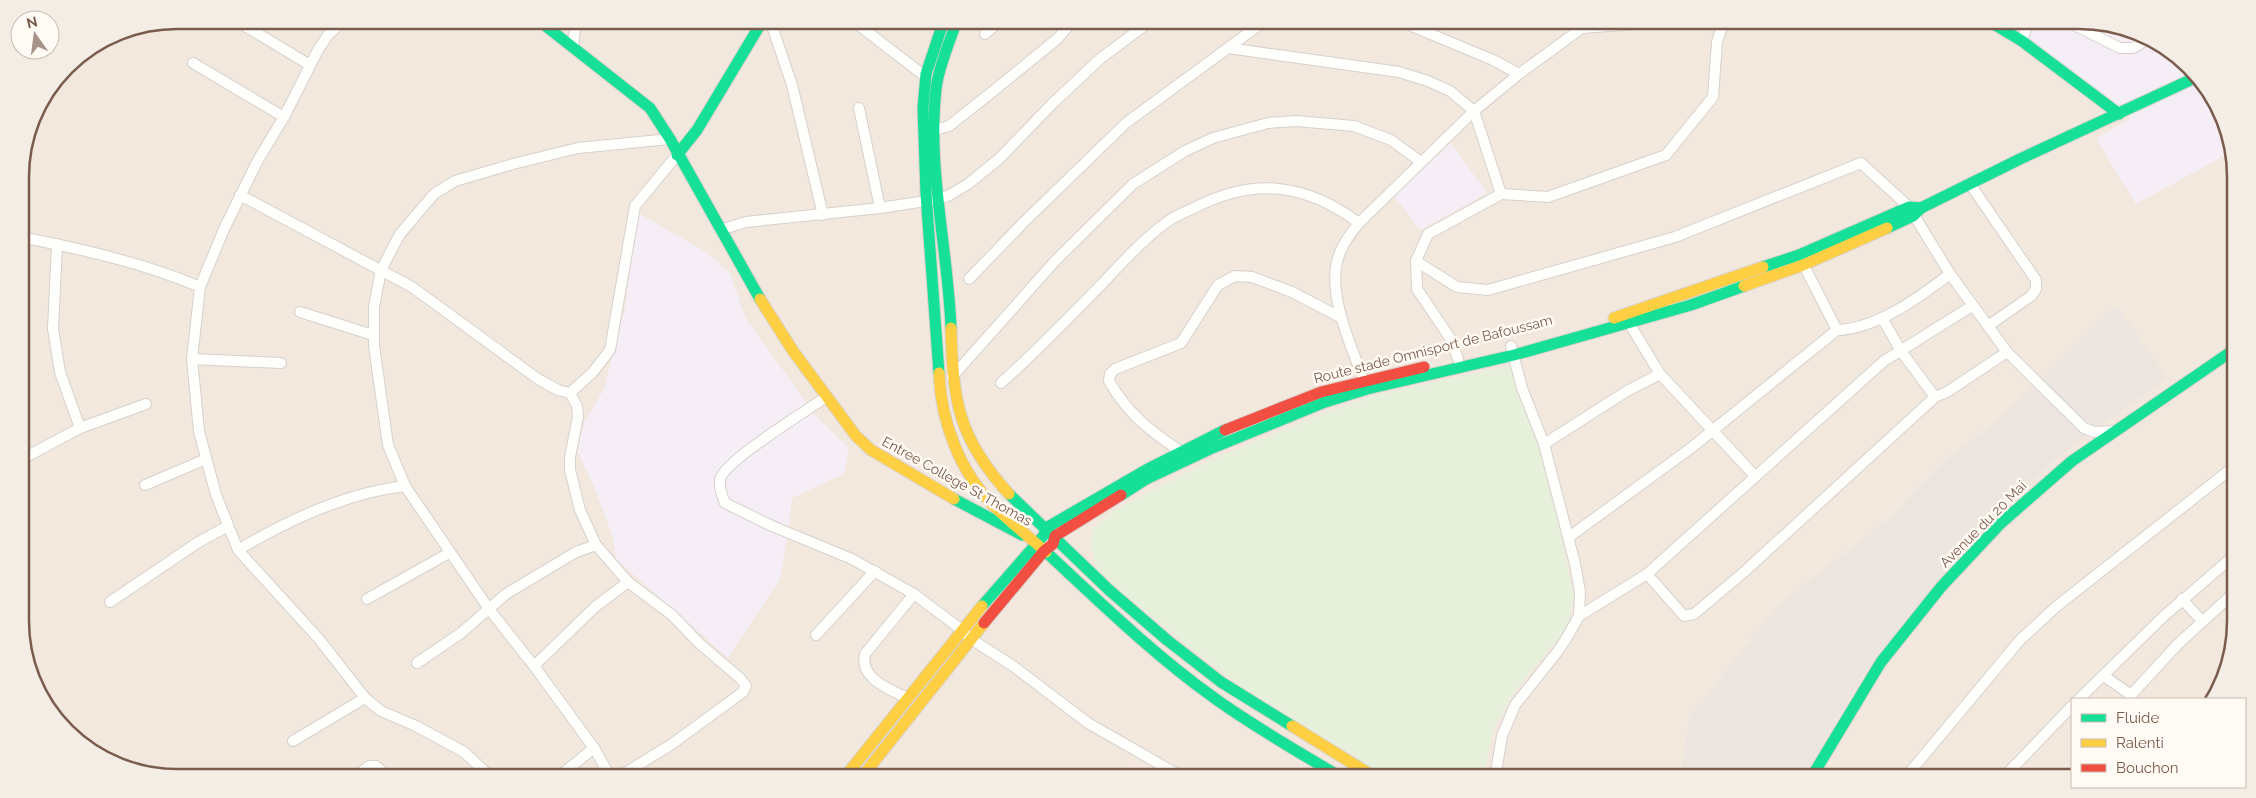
<svg xmlns="http://www.w3.org/2000/svg" width="2256" height="798" viewBox="0 0 2256 798" font-family="Raleway,sans-serif">
  <style>
    .residential { fill: #f2e8de }
    .commercial { fill: #f6e8e1 }
    .industrial { fill: #ede5e0 }
    .education { fill: #f6eef6 }
    .green { fill: #e7f0db }
    .lines { fill: none; stroke-linecap: round; stroke-linejoin: round }
    .street-casing { stroke: #d7d1cb; stroke-width: 12 }
    .fast-casing { stroke: #d9d2cb; stroke-width: 13 }
    .slow-casing { stroke: #d9d2cb; stroke-width: 13 }
    .jam-casing { stroke: #d9d2cb; stroke-width: 13 }
    .street { stroke: #fefefd; stroke-width: 10 }
    .fast { stroke: #16e098; stroke-width: 11 }
    .slow { stroke: #ffcf43; stroke-width: 11 }
    .jam { stroke: #f24e42; stroke-width: 11 }
    .labels { text-anchor: middle; dominant-baseline: central; stroke-width: 5; stroke-linejoin: round; paint-order: stroke }
    .street-label { font-size: 14px; fill: #7a5c4d; stroke: #fffaf3 }
    .rim { fill: none; stroke: #7a5c4d; stroke-width: 2.5 }
  </style>
  <rect width="100%" height="100%" fill="#f9f5f0"/>
  <path class="residential" d="M177,20H2079L2129,28L2224,117L2235,156L2236,621L2228,671L2214,699H2072V778H177L127,770L59,725L23,651L20,166L36,108L73,59L117,32Z"/>
  <path class="commercial" d="M1129,758L1162,778H1123Z"/>
  <path class="industrial" d="M2116,305L2167,378L2057,457L1970,544L1900,627L1863,675L1803,778H1680L1689,718L1776,607L1888,519L1952,454L1996,422Z"/>
  <g class="education">
    <path d="M1997,20H2079L2129,28L2197,74L2224,117L2233,151L2136,204L2096,138L2130,119L2082,78Z"/>
    <path d="M1451,143L1487,193L1420,230L1394,196Z"/>
    <path d="M638,213L706,252L730,273L746,319L816,416L849,448L844,474L792,498L788,534L780,579L728,658L616,559L613,538L593,484L577,451L585,421L604,389L625,308Z"/>
  </g>
  <path class="green" d="M1514,365L1518,389L1538,444L1561,534L1574,598L1567,628L1514,692L1493,730L1483,778H1387L1247,691L1193,650L1119,590L1097,569L1090,544L1094,528L1116,509L1210,461L1301,423L1373,396Z"/>
  <g class="lines">
    <g class="street-casing">
      <g id="street">
        <path d="M235,20L310,65"/>
        <path d="M344,20L328,35L318,50L284,117L258,160L224,229L200,287L192,359L199,431L216,495L238,550L319,639L365,698L381,711L416,726L464,752L492,778"/>
        <path d="M770,20L792,85L823,215"/>
        <path d="M852,20L926,77"/>
        <path d="M1397,20L1493,60L1519,74"/>
        <path d="M1561,20L1582,28"/>
        <path d="M2064,20L2120,48H2133L2147,40"/>
        <path d="M985,34L1001,20"/>
        <path d="M2022,41L2029,20"/>
        <path d="M573,47L576,20"/>
        <path d="M1228,48L1399,72L1428,81L1450,91L1474,111L1501,194L1428,234L1416,261L1417,289L1450,338L1458,359"/>
        <path d="M193,63L284,117"/>
        <path d="M859,108L880,208"/>
        <path d="M935,130L949,126L992,92L1057,39L1074,20"/>
        <path d="M1970,184L2036,280V289L2031,296L1988,326"/>
        <path d="M1501,194L1548,197L1666,155L1713,97L1717,42L1724,20"/>
        <path d="M240,195L412,287L538,379L558,390L570,393L593,372L610,350L635,206L677,155"/>
        <path d="M720,230L746,222L880,208L926,201L948,196L968,184L1000,158L1052,104L1101,58L1152,20"/>
        <path d="M21,237C81,249 144,263 200,287"/>
        <path d="M57,244L53,329L60,372L80,428"/>
        <path d="M1801,260L1837,330"/>
        <path d="M1416,261L1457,287L1488,290L1675,237L1861,163L1909,207L1950,274L2007,352L2084,428L2094,432L2114,431"/>
        <path d="M969,279L1024,222L1126,123L1266,20"/>
        <path d="M300,312L373,335"/>
        <path d="M1882,318L1901,351L1935,397"/>
        <path d="M1629,323L1660,374L1755,476"/>
        <path d="M192,359L281,363"/>
        <path d="M952,377L1056,260L1133,184L1185,151L1213,138L1268,123L1296,121L1354,126L1391,140L1421,162"/>
        <path d="M1001,383C1036,352 1068,319 1101,285C1122,263 1142,240 1167,222C1175,216 1185,212 1194,208C1254,177 1305,183 1359,223"/>
        <path d="M1366,386C1353,350 1325,293 1339,255C1343,243 1351,233 1359,223L1474,111L1519,74L1582,28L1687,20"/>
        <path d="M570,393L577,406L578,417L570,457V470L580,510L596,545L628,582L672,615L700,644L740,678L746,686L743,692L672,744L617,778"/>
        <path d="M826,397C808,410 722,462 720,480C719,488 722,496 725,503L772,526L852,559L914,594L962,630L971,639L1013,666L1088,723L1184,778"/>
        <path d="M1544,444L1627,391L1660,374"/>
        <path d="M1180,451C1149,430 1128,414 1109,381L1110,374L1115,369L1181,343L1218,285L1235,276L1252,277L1292,292L1340,317"/>
        <path d="M22,459L80,428L146,404"/>
        <path d="M145,485L206,459"/>
        <path d="M1569,537L1691,448L1837,330C1877,329 1919,297 1950,274"/>
        <path d="M238,550C288,520 346,493 405,486"/>
        <path d="M1647,574L1684,616L1694,614L1743,573L1935,397L1947,392L2007,352"/>
        <path d="M367,599L449,553"/>
        <path d="M2182,599L2202,621"/>
        <path d="M110,602L197,543L228,526"/>
        <path d="M1579,616L1647,574L1884,361L1972,306"/>
        <path d="M816,635L875,571"/>
        <path d="M417,663L461,633L506,594L576,552L596,545"/>
        <path d="M534,666L595,607L628,582"/>
        <path d="M2104,676L2131,695"/>
        <path d="M908,698C890,690 859,678 865,654L914,594"/>
        <path d="M2079,699L2164,616L2236,554"/>
        <path d="M2130,699L2131,695L2178,644L2236,591"/>
        <path d="M293,741L365,698"/>
        <path d="M353,778L369,766H376L390,778"/>
        <path d="M557,778L594,748"/>
        <path d="M611,778L594,748L534,666L489,609L405,486L388,445L374,346V307L381,270L400,234L434,194L455,181L513,164L578,148L670,139"/>
        <path d="M1495,778L1502,736L1515,705L1558,651L1566,639L1579,616L1580,592L1575,564L1544,444L1522,388L1511,346"/>
        <path d="M1905,778L2020,640L2057,606L2236,465"/>
        <path d="M2003,778L2072,706"/>
      </g>
    </g>
    <g class="fast-casing">
      <g id="fast">
        <path d="M538,20L650,108L670,139L760,299"/>
        <path d="M1987,20L2022,41L2119,114"/>
        <path d="M677,155L697,130L763,20"/>
        <path d="M1887,228L1913,216L1921,208L2020,159L2199,76"/>
        <path d="M1763,267L1799,255L1909,207L1921,208"/>
        <path d="M951,328C948,249 927,169 936,89C938,68 950,41 957,20"/>
        <path d="M939,373L926,194L923,108L926,74L944,20"/>
        <path d="M1009,494L1109,590L1167,640L1221,682L1292,726"/>
        <path d="M1121,495L1146,479L1210,449L1325,402L1367,389L1514,355L1691,305L1744,286"/>
        <path d="M954,499L1022,535"/>
        <path d="M1046,552C1100,602 1153,654 1213,697C1254,727 1299,752 1342,778"/>
        <path d="M982,606L1044,535L1046,528L1146,470L1225,430"/>
        <path d="M1811,778L1881,662L1941,587L2001,523L2072,461L2235,349"/>
      </g>
    </g>
    <g class="slow-casing">
      <g id="slow">
        <path d="M1744,286L1803,265L1887,228"/>
        <path d="M760,299L793,351L856,436L871,450L954,499"/>
        <path d="M1614,318L1763,267"/>
        <path d="M951,328C953,402 958,438 1009,494"/>
        <path d="M939,373C941,421 959,471 994,506C1010,522 1029,537 1046,552"/>
        <path d="M1292,726L1376,778"/>
        <path d="M844,778L982,606"/>
        <path d="M861,778L984,623"/>
      </g>
    </g>
    <g class="jam-casing">
      <g id="jam">
        <path d="M1225,430L1321,392L1424,367"/>
        <path d="M984,623L1044,551L1053,544L1055,536L1121,495"/>
      </g>
    </g>
    <use href="#street" class="street"/>
    <use href="#fast" class="fast"/>
    <use href="#slow" class="slow"/>
    <use href="#jam" class="jam"/>
  </g>
  <g class="labels">
    <g class="street-label">
      <text transform="translate(1433 349) rotate(-14)">Route stade Omnisport de Bafoussam</text>
      <text transform="translate(957 481) rotate(29)">Entree College St Thomas</text>
      <text transform="translate(1983 524) rotate(-45)">Avenue du 20 Mai</text>
    </g>
  </g>
  <path d="M0 0H2256V798H0ZM177 29H2079A148 148 0 0 1 2227 177V621A148 148 0 0 1 2079 769H177A148 148 0 0 1 29 621V177A148 148 0 0 1 177 29Z" fill="#f4ede6" fill-rule="evenodd"/>
  <path class="rim" d="M177 29H2079A148 148 0 0 1 2227 177V621A148 148 0 0 1 2079 769H177A148 148 0 0 1 29 621V177A148 148 0 0 1 177 29Z"/>
  <rect x="2071" y="698" width="175" height="90" fill="#fffaf3" stroke="#cabbb1"/>
  <rect x="2081" y="714" width="25" height="8" fill="#16e098" stroke="#cabbb1"/>
  <text x="2116" y="723" font-size="15" fill="#7a5c4d">Fluide</text>
  <rect x="2081" y="739" width="25" height="8" fill="#ffcf43" stroke="#cabbb1"/>
  <text x="2116" y="748" font-size="15" fill="#7a5c4d">Ralenti</text>
  <rect x="2081" y="764" width="25" height="8" fill="#f24e42" stroke="#cabbb1"/>
  <text x="2116" y="773" font-size="15" fill="#7a5c4d">Bouchon</text>
  <g transform="translate(35 35) rotate(346)"><circle r="24" fill="#fffaf3" stroke="#cabbb1"/>
  <path d="M0-4L9 19L0 12L-9 19Z" fill="#a69286"/>
  <text y="-8" font-size="14" font-weight="bold" text-anchor="middle" fill="#7a5c4d">N</text>
  </g>
</svg>
